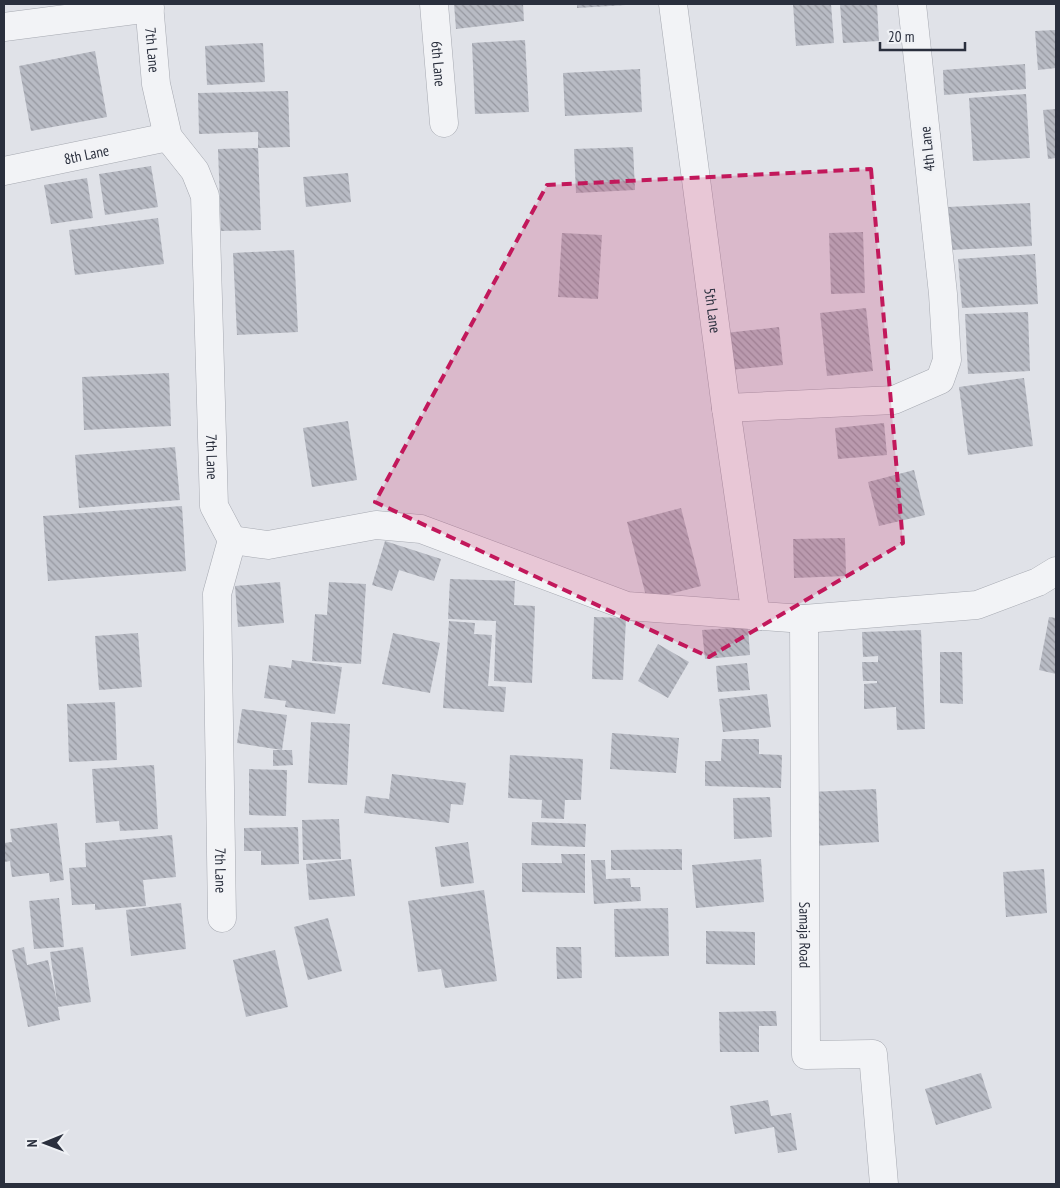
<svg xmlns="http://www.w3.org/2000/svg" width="1060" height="1188" viewBox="0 0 1060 1188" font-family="'PT Sans Narrow',sans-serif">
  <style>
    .building { fill: url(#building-back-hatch) }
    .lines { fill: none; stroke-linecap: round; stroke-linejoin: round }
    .minor-casing { stroke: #a6a9b1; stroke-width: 29 }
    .minor { stroke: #f2f3f6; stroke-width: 28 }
    .marked { fill: #c2185b; fill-opacity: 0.2; stroke: #c2185b; stroke-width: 4; stroke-dasharray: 10 6; stroke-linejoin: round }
    .labels { text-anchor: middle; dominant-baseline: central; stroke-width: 5; stroke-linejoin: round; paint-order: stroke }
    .street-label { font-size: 15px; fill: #2a2f3d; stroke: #eff1f5 }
  </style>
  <defs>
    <pattern id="building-back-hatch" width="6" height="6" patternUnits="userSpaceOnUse" patternTransform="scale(1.25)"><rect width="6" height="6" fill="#b8bbc4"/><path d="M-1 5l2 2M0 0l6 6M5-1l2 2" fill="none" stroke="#9698a0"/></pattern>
  </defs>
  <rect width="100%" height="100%" fill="#e0e2e8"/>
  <g class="building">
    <path d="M454,4H523L524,21L456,29Z"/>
    <path d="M577,4H626V5L577,8Z"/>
    <path d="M793,4H831L834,43L796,46Z"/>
    <path d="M840,4H877L879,41L843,43Z"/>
    <path d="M1056,30V68L1038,70L1035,31Z"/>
    <path d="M525,40L529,112L475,114L472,43Z"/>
    <path d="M263,43L265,82L207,85L205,46Z"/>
    <path d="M95,51L107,117L31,131L19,66Z"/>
    <path d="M1025,64L1026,89L944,95L943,70Z"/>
    <path d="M640,69L642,112L565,116L563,73Z"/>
    <path d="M288,91L290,147L258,148V132L199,134L198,93Z"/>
    <path d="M1026,94L1030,158L973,161L969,98Z"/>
    <path d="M1056,109V158L1048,159L1043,110Z"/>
    <path d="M633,147L635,190L576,193L574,149Z"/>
    <path d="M258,148L261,230L221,231L218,149Z"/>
    <path d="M151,166L158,207L105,215L99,174Z"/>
    <path d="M348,173L351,202L306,207L303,177Z"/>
    <path d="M87,178L93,218L51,224L44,185Z"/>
    <path d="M1030,203L1032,246L950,250L948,207Z"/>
    <path d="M158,218L164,264L75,275L69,230Z"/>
    <path d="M863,232L865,293L831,294L829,233Z"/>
    <path d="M562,233L602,235L598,299L558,297Z"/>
    <path d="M294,250L298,332L237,335L233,253Z"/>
    <path d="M1035,254L1038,304L962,308L958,259Z"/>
    <path d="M866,308L873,371L827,376L820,313Z"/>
    <path d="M1028,312L1030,371L968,374L965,314Z"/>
    <path d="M779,327L783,365L729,370L725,333Z"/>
    <path d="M169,373L171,426L84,430L82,377Z"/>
    <path d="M1024,378L1033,446L968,455L959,387Z"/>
    <path d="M348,421L357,480L312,487L303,428Z"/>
    <path d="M884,423L887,455L838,459L835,428Z"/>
    <path d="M175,447L180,500L79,508L75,455Z"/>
    <path d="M914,470L925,515L879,526L868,482Z"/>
    <path d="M182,506L186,571L48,581L43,516Z"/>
    <path d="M681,508L701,586L647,600L627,522Z"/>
    <path d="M845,538L846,576L794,578L793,539Z"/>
    <path d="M385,541L441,559L434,581L399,570L392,591L372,585Z"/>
    <path d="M450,579L515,581L514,605L535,606L532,683L494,681L496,621L448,619Z"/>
    <path d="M280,582L284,623L238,627L235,586Z"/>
    <path d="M329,582L366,584L361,664L312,661L315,614L327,615Z"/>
    <path d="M594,617L626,618L623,680L592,679Z"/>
    <path d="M1049,617L1056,618V674L1039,670Z"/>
    <path d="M449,621L475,623L474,634L492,635L488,686L506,687L504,712L443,708Z"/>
    <path d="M748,627L750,655L705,659L702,630Z"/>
    <path d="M921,630L925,729L897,730L896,707L864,709V684L877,683V681H863L862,662H878V656L863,657L862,632Z"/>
    <path d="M138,633L142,687L99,690L95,636Z"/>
    <path d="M393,633L440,643L430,693L382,684Z"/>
    <path d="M658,644L689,662L668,698L638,681Z"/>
    <path d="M940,652H962L963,704L940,703Z"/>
    <path d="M292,660L342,667L335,714L285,707L286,701L264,698L269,665L291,668Z"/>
    <path d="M747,663L750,690L718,692L716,666Z"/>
    <path d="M767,694L771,727L723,732L719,699Z"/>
    <path d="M115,702L117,760L69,762L67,704Z"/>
    <path d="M242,709L287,715L282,750L237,743Z"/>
    <path d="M311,722L350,724L347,785L308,783Z"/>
    <path d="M612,733L679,738L676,773L610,769Z"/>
    <path d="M722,739H759V754L782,755L781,788L705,786V761H721Z"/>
    <path d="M273,750H292L293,765L273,766Z"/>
    <path d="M510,755L583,759L581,800H565L564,819L541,818L542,800L508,798Z"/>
    <path d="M154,765L158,829L120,831L119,821L96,823L92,769Z"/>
    <path d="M249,769L287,770L286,816L249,815Z"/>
    <path d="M392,774L466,783L463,805L451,804L449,823L364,813L366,796L389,799Z"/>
    <path d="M876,789L879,842L814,846L811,792Z"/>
    <path d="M770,797L772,837L734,839L733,798Z"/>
    <path d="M339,819L341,859L303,860L302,820Z"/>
    <path d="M532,822L586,824L585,847L531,845Z"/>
    <path d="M57,823L64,880L50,882L49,873L12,877L10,861L4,862V843L12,842L10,829Z"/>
    <path d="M298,827L299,864L261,865V851H244V828Z"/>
    <path d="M172,835L176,877L143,880L146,906L95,910V904L72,905L69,868L86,867L85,843Z"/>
    <path d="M468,842L474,883L441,887L435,847Z"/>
    <path d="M682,849V870H611V850Z"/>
    <path d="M561,854H585V893L522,892V863H562Z"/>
    <path d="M351,859L355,896L309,900L306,864Z"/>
    <path d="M761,859L764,902L696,908L692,865Z"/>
    <path d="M591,860H605L606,879L630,878L631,887H640L641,901L594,904Z"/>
    <path d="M1044,869L1047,913L1006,917L1003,872Z"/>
    <path d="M484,890L497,981L445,988L441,969L418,972L408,901Z"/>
    <path d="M59,898L64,947L34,949L29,901Z"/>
    <path d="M181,903L186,949L131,956L126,910Z"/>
    <path d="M668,908L669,956L615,957L614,909Z"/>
    <path d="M328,918L342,971L308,980L294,927Z"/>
    <path d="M706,931L755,932V965L706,964Z"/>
    <path d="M24,947L27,965L48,960L57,1002L50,952L83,947L91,1002L58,1007L60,1020L28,1027L12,950Z"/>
    <path d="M556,947H581L582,978L557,979Z"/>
    <path d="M275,950L288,1007L246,1017L233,960Z"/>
    <path d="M776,1011L777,1026H759V1052H720L719,1012Z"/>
    <path d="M981,1073L992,1108L936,1125L925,1089Z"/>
    <path d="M768,1100L771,1116L791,1113L797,1150L778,1153L774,1127L735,1134L730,1106Z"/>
  </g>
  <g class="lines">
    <g class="minor-casing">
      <g id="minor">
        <path id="s1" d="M149,4L156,84L168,137L195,171L205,196L214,506L232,540L217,594L222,918"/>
        <path id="s2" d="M434,4L444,123"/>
        <path id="s3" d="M673,4L726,408L756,617"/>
        <path d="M4,27L150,8"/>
        <path id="s4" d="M4,171L168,137"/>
        <path d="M726,408L894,400L940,380L947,360L943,294L912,4"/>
        <path d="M232,540L268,545L376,525L421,529L627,606L804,619L977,605L1038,582L1056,571"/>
        <path id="s5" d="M804,619L806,1055L873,1054L884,1184"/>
      </g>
    </g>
    <use href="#minor" class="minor"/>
  </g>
  <path class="marked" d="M871,169L903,543L709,657L375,502L547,185Z"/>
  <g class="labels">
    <g class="street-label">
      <text stroke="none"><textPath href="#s1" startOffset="46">7th Lane</textPath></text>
      <text stroke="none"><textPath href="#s2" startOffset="60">6th Lane</textPath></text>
      <text transform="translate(927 149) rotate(-96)">4th Lane</text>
      <text stroke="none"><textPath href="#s4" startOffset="84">8th Lane</textPath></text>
      <text stroke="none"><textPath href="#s3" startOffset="309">5th Lane</textPath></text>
      <text stroke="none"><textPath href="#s1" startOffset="466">7th Lane</textPath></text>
      <text stroke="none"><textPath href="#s1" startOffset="886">7th Lane</textPath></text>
      <text stroke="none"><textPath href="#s5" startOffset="316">Samaja Road</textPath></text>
    </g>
  </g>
  <rect width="1060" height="1188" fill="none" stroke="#2a2f3d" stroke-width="10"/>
  <g transform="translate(45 1143) rotate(269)" stroke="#eff1f5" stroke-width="4" paint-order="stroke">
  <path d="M0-4L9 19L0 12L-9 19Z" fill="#2a2f3d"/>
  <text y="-8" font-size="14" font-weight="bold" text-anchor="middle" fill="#2a2f3d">N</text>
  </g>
  <path d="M880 42v8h85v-8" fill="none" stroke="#2a2f3d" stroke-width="2.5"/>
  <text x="888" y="42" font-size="15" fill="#2a2f3d" stroke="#eff1f5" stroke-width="4" paint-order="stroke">20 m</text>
</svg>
